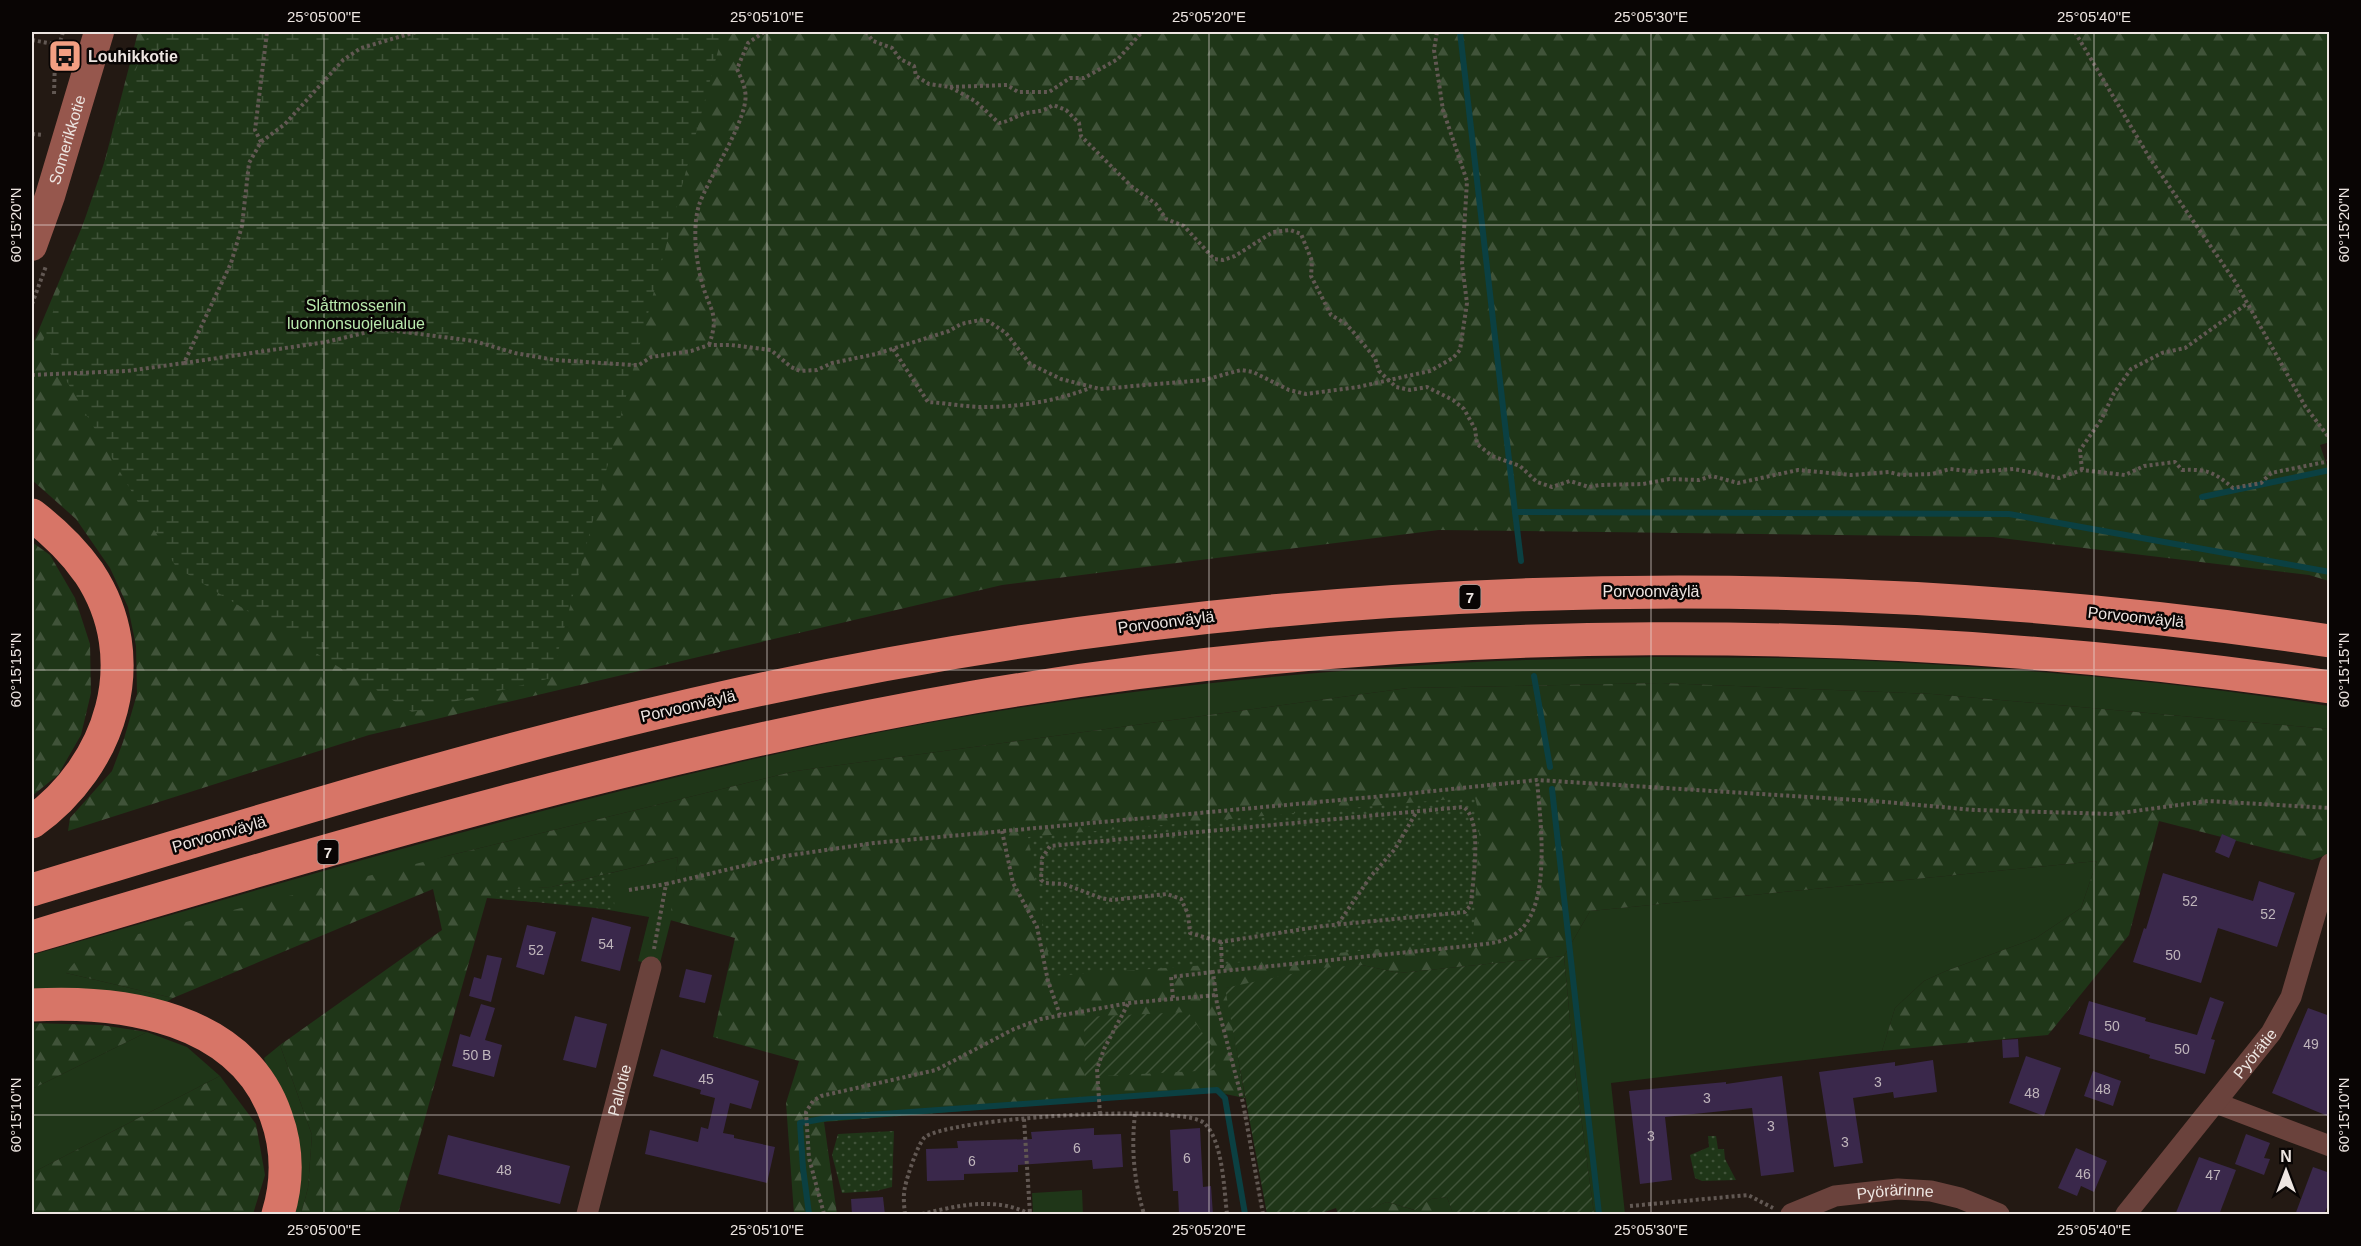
<svg xmlns="http://www.w3.org/2000/svg" width="2361" height="1246" viewBox="0 0 2361 1246" font-family="Arial,sans-serif">
  <style>
    .grass { fill: #1f3618 }
    .forest { fill: url(#forest-firs) }
    .wetland { fill: url(#wetland-marsh) }
    .park { fill: url(#park-dots) }
    .garden { fill: url(#garden-furrows) }
    .lines { fill: none; stroke-linecap: round; stroke-linejoin: round }
    .stream { stroke: #0b4042; stroke-width: 6 }
    .building { fill: #3a284b }
    .path { stroke: #625853; stroke-width: 4; stroke-dasharray: 3 3; stroke-linecap: butt }
    .minor { stroke: #6a423c; stroke-width: 21 }
    .secondary { stroke: #96574d; stroke-width: 30 }
    .motorway { stroke: #d77567; stroke-width: 33 }
    .ticks { fill: none; stroke: #ede5e1; stroke-width: 1.5; stroke-opacity: 0.45 }
    .labels { text-anchor: middle; dominant-baseline: central; stroke-width: 5; stroke-linejoin: round; paint-order: stroke }
    .number-label { font-size: 14px; fill: #c0b6bc }
    .shield { fill: #090504; stroke: #a9a29f; stroke-width: 1.5 }
    .shield-label { font-size: 15px; font-weight: bold; fill: #ede5e1 }
    .poi-label { font-size: 16px; font-weight: bold; fill: #ede5e1; stroke: #090504; text-anchor: start }
    .street-label { font-size: 16px; fill: #ede5e1; stroke: #090504 }
    .park-label { font-size: 16px; fill: #b9eaad; stroke: #090504 }
    .neatline { fill: none; stroke: #ede5e1; stroke-width: 2 }
    .ticks-label { font-size: 15px; text-anchor: middle; fill: #ede5e1 }
  </style>
  <defs>
    <pattern id="forest-firs" width="22" height="20" patternUnits="userSpaceOnUse" patternTransform="scale(1.5)"><rect width="22" height="20" fill="#1f3618"/><path d="M5 1l3.5 6h-7zM16 11l3.5 6h-7z" fill="#405339"/></pattern>
    <pattern id="wetland-marsh" width="20" height="14" patternUnits="userSpaceOnUse" patternTransform="scale(1.5)"><rect width="20" height="14" fill="#1f3618"/><path d="M1 5h8M5 5V1M11 12h8M15 12V8" fill="none" stroke="#405339"/></pattern>
    <pattern id="park-dots" width="8" height="8" patternUnits="userSpaceOnUse" patternTransform="scale(1.5)"><rect width="8" height="8" fill="#1f3618"/><path d="M2 2h.1M6 6h.1" fill="none" stroke="#405339" stroke-width="1.8" stroke-linecap="round"/></pattern>
    <pattern id="garden-furrows" width="10" height="10" patternUnits="userSpaceOnUse" patternTransform="scale(1.5)"><rect width="10" height="10" fill="#1f3618"/><path d="M-1 1l2-2M0 10L10 0M9 11l2-2" fill="none" stroke="#405339"/></pattern>
  </defs>
  <rect width="100%" height="100%" fill="#231913"/>
  <g class="grass">
    <path d="M1656,657C1734,658 1813,657 1892,662C2038,670 2185,683 2329,706V729L1932,694L1661,683L1408,688L796,771L447,856L66,973L173,998L157,1008L32,998V955C306,876 581,793 861,736C1056,696 1257,675 1456,663C1522,659 1589,659 1656,657Z"/>
    <path d="M678,857L671,920L659,967L638,961L649,917L597,908L594,877Z"/>
    <path d="M2097,861L2081,908L2036,938L1946,971L1924,981L1895,1008L1882,1051L1611,1083L1625,1214H1594L1574,1064L1564,956L1590,911Z"/>
    <path d="M147,1032L187,1047L220,1076L32,1173V1089Z"/>
    <path d="M280,1045L312,1135L308,1188L301,1214H285L291,1137L264,1058Z"/>
    <path d="M1082,1190L1083,1214H1033L1032,1193Z"/>
  </g>
  <g class="forest">
    <path d="M138,32H2329L2330,442L2320,445L2329,472V581L2309,575L1993,537L1439,530L1002,585L369,735L68,831L70,818L112,771L123,742L137,694L136,646L128,607L110,568L76,519L32,480V346L97,191Z"/>
    <path d="M32,542L50,555L75,598L90,644L91,693L81,735L58,775L32,796Z"/>
    <path d="M1661,683L1932,694L2329,729V854L2312,860L2159,821L2129,935L2048,1035L1882,1051L1895,1008L1924,981L1946,971L2036,938L2081,908L2097,861L1590,911L1564,956L1399,973L1362,965L1226,988L1245,1098L1210,1091L824,1122L837,1214H794L786,1103L799,1061L713,1037L735,938L670,920L678,857L551,887L538,888L535,902L487,898L398,1214H301L308,1188L312,1135L280,1045L442,930L433,889L173,998L66,973L87,947L447,856L796,771L1408,688Z"/>
    <path d="M32,1023L101,1025L147,1032L32,1089Z"/>
    <path d="M220,1076L256,1124L265,1175L253,1214H32V1173Z"/>
    <path d="M1447,1197L1453,1214H1365V1210L1387,1202L1414,1210L1431,1199Z"/>
  </g>
  <path class="wetland" d="M149,32H723L551,678L412,712L176,567L43,341Z"/>
  <g class="park">
    <path d="M1475,797L1480,819L1473,940L1222,964L1052,976L1028,837Z"/>
    <path d="M611,873L615,910L495,898L497,890L551,887Z"/>
    <path d="M894,1131L892,1187L876,1191L842,1193L832,1155L838,1134Z"/>
    <path d="M1708,1136H1716L1718,1149H1724L1725,1159L1736,1180L1702,1181L1695,1178L1690,1155L1709,1147Z"/>
  </g>
  <g class="garden">
    <path d="M1564,956L1574,1064L1594,1214H1453L1447,1197L1431,1199L1415,1210L1387,1202L1366,1210L1365,1214H1338L1336,1208L1319,1214H1267L1225,988L1320,968L1362,965L1399,973Z"/>
    <path d="M1188,1012L1213,1048L1216,1070L1085,1077L1084,1017Z"/>
  </g>
  <g class="lines">
    <g class="stream">
      <path d="M1460,32L1515,512"/>
      <path d="M2202,497L2330,470"/>
      <path d="M1521,561L1515,512L2009,514L2330,572"/>
      <path d="M1534,676L1550,767"/>
      <path d="M1552,789L1599,1214"/>
      <path d="M809,1214L803,1168L800,1123L827,1118L1217,1090L1225,1098L1245,1214"/>
    </g>
  </g>
  <g class="building">
    <path d="M2222,834L2236,840L2229,858L2215,852Z"/>
    <path d="M2163,873L2253,901L2259,881L2295,893L2277,947L2218,928L2201,983L2133,962L2144,928L2146,929Z"/>
    <path d="M592,917L631,927L620,971L581,961Z"/>
    <path d="M527,925L556,932L544,975L516,967Z"/>
    <path d="M487,955L502,958L491,1002L469,996L474,977L481,979Z"/>
    <path d="M686,969L712,975L705,1003L679,997Z"/>
    <path d="M2210,997L2224,1002L2211,1039L2215,1040L2205,1074L2149,1058L2150,1055L2079,1034L2089,1001L2146,1018L2145,1021L2197,1035Z"/>
    <path d="M481,1004L495,1008L485,1040L502,1045L494,1077L452,1066L460,1034L470,1037Z"/>
    <path d="M2308,1008L2330,1016V1117L2272,1093Z"/>
    <path d="M575,1016L607,1024L596,1068L563,1060Z"/>
    <path d="M2018,1039L2019,1057L2003,1058L2002,1040Z"/>
    <path d="M661,1049L759,1081L751,1109L730,1103L723,1133L734,1135V1138L775,1147L767,1183L645,1154L650,1130L698,1142L701,1127L708,1129L715,1098L700,1094L701,1090L653,1076Z"/>
    <path d="M2026,1056L2061,1068L2044,1116L2009,1103Z"/>
    <path d="M1933,1060L1937,1092L1894,1098L1893,1092L1853,1098L1863,1163L1834,1167L1819,1072L1895,1062V1066Z"/>
    <path d="M2093,1071L2121,1081L2113,1106L2084,1096Z"/>
    <path d="M1782,1076L1794,1172L1761,1176L1752,1108L1665,1117L1672,1180L1640,1184L1629,1091L1726,1082V1084Z"/>
    <path d="M1094,1128V1135L1121,1134L1123,1167L1093,1169L1092,1160L1018,1165V1172L964,1174V1180L927,1181L926,1149L958,1148L957,1141L1032,1139L1031,1132Z"/>
    <path d="M1200,1128L1203,1187L1211,1186L1213,1215H1179L1178,1191H1173L1170,1130Z"/>
    <path d="M2246,1134L2270,1143L2264,1158L2270,1159L2264,1175L2235,1164Z"/>
    <path d="M448,1135L570,1166L560,1204L438,1174Z"/>
    <path d="M2076,1148L2107,1161L2094,1192L2081,1186L2077,1196L2058,1188Z"/>
    <path d="M2199,1157L2236,1170L2219,1215H2175Z"/>
    <path d="M2313,1167L2330,1173V1200L2324,1215H2295Z"/>
    <path d="M883,1197L885,1215H852L851,1199Z"/>
  </g>
  <g class="lines">
    <g class="path">
      <path d="M416,32L361,48L343,60L285,124L261,142L249,163L242,226L231,263L184,363L326,342L381,329L474,341L515,353L555,360L633,365H639L651,357L691,351L709,345H731L771,350L791,367L800,371L817,370L832,363L876,354L949,331L961,324L980,320L988,321L1006,333L1030,364L1061,379L1100,389L1204,380L1241,370L1253,372L1289,390L1306,394L1358,387L1430,371L1453,358L1460,350L1467,303L1462,264L1467,181L1443,110L1434,50L1437,32"/>
      <path d="M866,32L873,41L892,48L900,59L914,66L916,76L929,84L950,87L975,101L999,123C1008,122 1014,117 1023,114C1036,110 1039,114 1053,105L1066,110L1079,123L1081,136L1131,186L1156,204L1166,219L1184,226L1214,259L1223,260L1235,256L1273,232L1290,230L1301,234L1312,261L1311,276L1331,315L1346,324L1355,334L1375,358L1379,371L1396,387L1410,390L1427,387L1453,400L1464,409L1475,429L1477,444L1492,456L1520,466L1537,482L1552,487L1570,481L1589,487L1600,485L1643,484L1669,479L1699,480L1712,476L1738,483L1798,470L1851,475L1889,472L1901,475L1932,474L1950,469L1978,472L2014,469L2059,478L2082,470L2125,475L2144,466L2175,462L2182,470C2207,469 2214,472 2233,488L2261,483L2271,473L2330,461"/>
      <path d="M2075,32L2149,157L2236,283L2305,406L2330,439"/>
      <path d="M32,40L59,45"/>
      <path d="M950,87L1007,85L1018,92H1049L1070,78H1084L1118,59L1142,32"/>
      <path d="M54,94L55,60L63,32"/>
      <path d="M32,134L44,135"/>
      <path d="M261,142L255,130L267,32"/>
      <path d="M32,304L46,266"/>
      <path d="M709,345C720,313 710,312 702,283C696,260 692,229 699,205C708,178 751,116 745,91C744,83 740,76 737,69L748,43L764,32"/>
      <path d="M893,349L928,402C946,403 966,407 984,407C1020,407 1056,401 1090,388"/>
      <path d="M32,375L127,371L184,363"/>
      <path d="M2082,470L2080,450L2101,420L2114,393L2131,369L2162,353L2185,348L2248,303"/>
      <path d="M1002,831L1013,883L1037,927L1048,981L1060,1015"/>
      <path d="M629,890L666,884"/>
      <path d="M1338,924L1371,876L1395,849L1417,811"/>
      <path d="M1221,942L1190,933L1188,914L1181,899L1167,894L1112,900L1101,898L1064,884L1045,883L1041,880L1042,858L1050,846L1463,807C1484,819 1472,883 1471,905L1465,912L1323,926L1221,942L1222,971"/>
      <path d="M654,949L666,884L785,856L874,843L1405,794L1537,780L1873,801L1975,810L2113,814L2208,801L2330,808"/>
      <path d="M1173,998L1171,977L1213,972"/>
      <path d="M1100,1114L1097,1069L1104,1049L1128,1004"/>
      <path d="M1135,1114C1131,1149 1134,1181 1144,1214"/>
      <path d="M1024,1119L1030,1214"/>
      <path d="M1630,1206L1748,1195L1773,1208"/>
      <path d="M824,1214L809,1158L806,1112L813,1101L821,1096L936,1070L1014,1029L1041,1019L1129,1003L1216,995"/>
      <path d="M905,1214C904,1206 903,1195 905,1187C907,1177 918,1143 925,1137C951,1118 1181,1103 1204,1123C1223,1140 1224,1190 1227,1214"/>
      <path d="M922,1214C956,1206 996,1196 1029,1214"/>
      <path d="M1263,1214L1243,1103L1217,1004L1213,972L1468,946C1482,944 1499,944 1512,936C1554,914 1540,819 1537,780"/>
    </g>
    <g class="minor">
      <path d="M2216,1103L2330,1146"/>
      <path id="s1" d="M587,1214L651,967"/>
      <path id="s2" d="M1791,1214L1835,1196L1898,1189L1931,1191L1960,1198L1999,1214"/>
      <path id="s3" d="M2126,1214L2271,1033L2291,997L2330,864"/>
    </g>
    <path class="secondary" id="s4" d="M32,246L50,196L99,32"/>
    <g class="motorway">
      <path d="M32,515C54,532 73,550 89,573C146,659 111,766 32,822"/>
      <path d="M32,890C260,821 488,750 721,698C1249,580 1794,560 2330,641"/>
      <path d="M32,937C342,845 654,752 974,697C1422,621 1881,621 2330,687"/>
      <path d="M32,1005C123,1000 242,1017 276,1116C288,1149 288,1181 278,1214"/>
    </g>
  </g>
  <path class="ticks" d="M324,32V1214M767,32V1214M1209,32V1214M1651,32V1214M2094,32V1214M32,225H2330M32,670H2330M32,1115H2330"/>
  <defs>
    <g id="bus-square" transform="scale(1.725)"><rect x="-9" y="-9" width="18" height="18" rx="4" fill="#f39f82" stroke="#090504"/><path d="M-5-6H5V4H4V6H2V4H-2V6H-4V4H-5ZM-3.5-4V0h7V-4ZM-3.5 1.2v1.5H-2V1.2ZM2 1.2v1.5H3.5V1.2Z" fill="#111"/></g>
  </defs>
  <g fill-rule="evenodd">
    <use href="#bus-square" x="65" y="56"/>
  </g>
  <g class="labels">
    <g class="number-label">
      <text x="2190" y="901">52</text>
      <text x="2268" y="914">52</text>
      <text x="606" y="944">54</text>
      <text x="536" y="950">52</text>
      <text x="2173" y="955">50</text>
      <text x="2112" y="1026">50</text>
      <text x="2311" y="1044">49</text>
      <text x="2182" y="1049">50</text>
      <text x="477" y="1055">50 B</text>
      <text x="706" y="1079">45</text>
      <text x="1878" y="1082">3</text>
      <text x="2103" y="1089">48</text>
      <text x="2032" y="1093">48</text>
      <text x="1707" y="1098">3</text>
      <text x="1771" y="1126">3</text>
      <text x="1651" y="1136">3</text>
      <text x="1845" y="1142">3</text>
      <text x="1077" y="1148">6</text>
      <text x="1187" y="1158">6</text>
      <text x="972" y="1161">6</text>
      <text x="504" y="1170">48</text>
      <text x="2083" y="1174">46</text>
      <text x="2213" y="1175">47</text>
    </g>
    <g class="shield">
      <rect x="1459.5" y="585" width="21" height="24" rx="4.5"/>
      <rect x="317.5" y="840" width="21" height="24" rx="4.5"/>
    </g>
    <g class="shield-label">
      <text x="1470" y="597">7</text>
      <text x="328" y="852">7</text>
    </g>
    <g class="poi-label">
      <text x="88" y="56">Louhikkotie</text>
    </g>
    <g class="street-label">
      <text stroke="none"><textPath href="#s4" startOffset="112">Somerikkotie</textPath></text>
      <text x="1651" y="591">Porvoonväylä</text>
      <text transform="translate(2136 617) rotate(6)">Porvoonväylä</text>
      <text transform="translate(1166 622) rotate(-7)">Porvoonväylä</text>
      <text transform="translate(688 706) rotate(-13)">Porvoonväylä</text>
      <text transform="translate(219 834) rotate(-16)">Porvoonväylä</text>
      <text stroke="none"><textPath href="#s3" startOffset="206">Pyörätie</textPath></text>
      <text stroke="none"><textPath href="#s1" startOffset="128">Pallotie</textPath></text>
      <text stroke="none"><textPath href="#s2" startOffset="108">Pyörärinne</textPath></text>
    </g>
    <g class="park-label">
      <text x="356" y="305">Slåttmossenin<tspan x="356" dy="18">luonnonsuojelualue</tspan></text>
    </g>
  </g>
  <rect width="2361" height="1246" fill="none" stroke="#090504" stroke-width="66"/>
  <g transform="translate(2286 1171)" stroke="#090504" stroke-width="4.5" paint-order="stroke">
  <path d="M0-4.5L10 22L0 15L-10 22Z" fill="#ede5e1"/>
  <text y="-9" font-size="16" font-weight="bold" text-anchor="middle" fill="#ede5e1">N</text>
  </g>
  <rect x="33" y="33" width="2295" height="1180" class="neatline"/>
  <g class="ticks-label">
    <text x="324" y="22">25°05'00"E</text>
    <text x="767" y="22">25°05'10"E</text>
    <text x="1209" y="22">25°05'20"E</text>
    <text x="1651" y="22">25°05'30"E</text>
    <text x="2094" y="22">25°05'40"E</text>
    <text transform="translate(16 225) rotate(-90)" y="5">60°15'20"N</text>
    <text transform="translate(2344 225) rotate(-90)" y="5">60°15'20"N</text>
    <text transform="translate(16 670) rotate(-90)" y="5">60°15'15"N</text>
    <text transform="translate(2344 670) rotate(-90)" y="5">60°15'15"N</text>
    <text transform="translate(16 1115) rotate(-90)" y="5">60°15'10"N</text>
    <text transform="translate(2344 1115) rotate(-90)" y="5">60°15'10"N</text>
    <text x="324" y="1235">25°05'00"E</text>
    <text x="767" y="1235">25°05'10"E</text>
    <text x="1209" y="1235">25°05'20"E</text>
    <text x="1651" y="1235">25°05'30"E</text>
    <text x="2094" y="1235">25°05'40"E</text>
  </g>
</svg>
